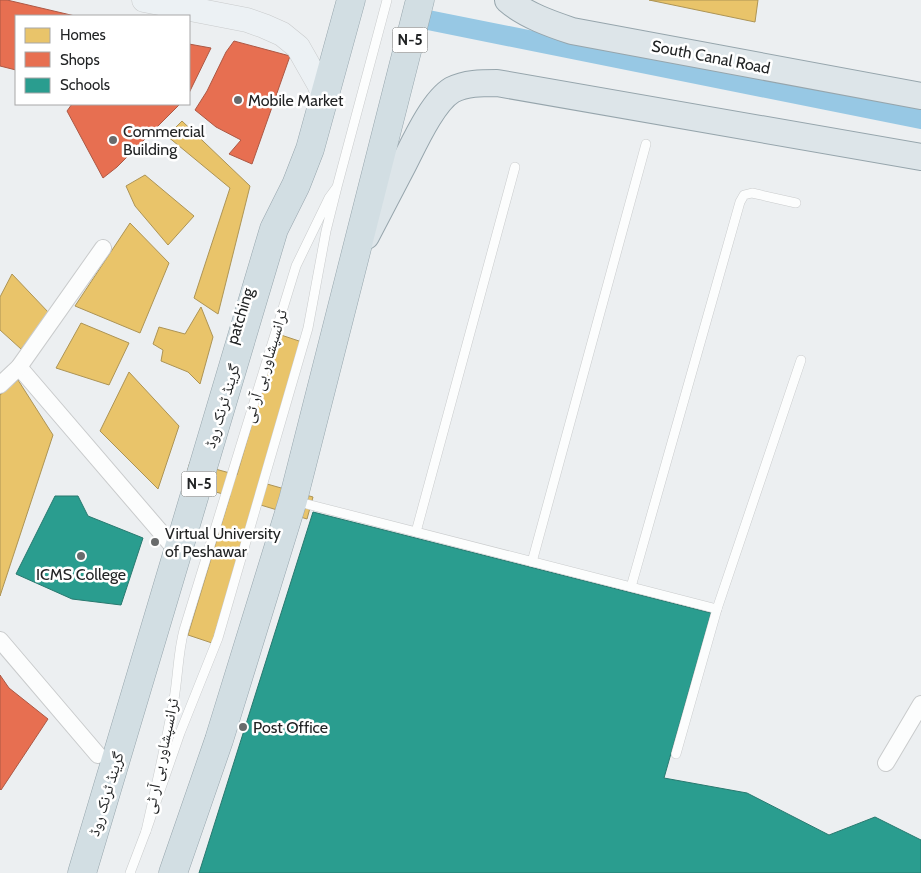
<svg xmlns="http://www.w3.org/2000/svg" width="921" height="873" viewBox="0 0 921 873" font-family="Cabin,'Noto Naskh Arabic',sans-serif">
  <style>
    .homes { fill: #e9c46a; stroke: #ad9455 }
    .shops { fill: #e76f51; stroke: #ac5844 }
    .schools { fill: #2a9d8f; stroke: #28796f }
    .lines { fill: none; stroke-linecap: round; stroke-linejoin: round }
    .canal { stroke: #97c8e4; stroke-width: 20 }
    .service-casing { stroke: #c9cbcc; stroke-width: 10 }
    .minor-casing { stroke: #c9cbcc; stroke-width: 18 }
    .secondary-casing { stroke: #c9cbcc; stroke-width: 25 }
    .primary-casing { stroke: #96a5ac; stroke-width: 28 }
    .trunk-casing { stroke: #96a5ac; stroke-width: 29 }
    .service { stroke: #fcfdfd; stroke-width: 9 }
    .minor { stroke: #fcfdfd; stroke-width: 16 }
    .secondary { stroke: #ecf1f4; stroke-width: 24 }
    .primary { stroke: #dde5e9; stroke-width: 26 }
    .trunk { stroke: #d2dee3; stroke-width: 28 }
    .poi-dot { fill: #696b6c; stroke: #fff; stroke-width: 2 }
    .labels { text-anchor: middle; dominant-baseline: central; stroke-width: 5; stroke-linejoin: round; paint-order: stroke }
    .shield { fill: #fff; stroke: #646666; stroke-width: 1 }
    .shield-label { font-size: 15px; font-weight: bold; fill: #222425 }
    .street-label { font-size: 16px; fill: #222425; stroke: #fff }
    .poi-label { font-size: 16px; fill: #222425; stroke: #fff; text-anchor: start }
  </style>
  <rect width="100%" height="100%" fill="#eceff1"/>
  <g class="homes">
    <path d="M649,0H758L755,22Z"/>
    <path d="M182,121L250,186L218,314L194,298L230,188L167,136Z"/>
    <path d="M145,175L194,216L168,245L135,206L126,186Z"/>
    <path d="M130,223L169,263L140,333L75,306Z"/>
    <path d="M12,274L49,313L21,349L0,330V297Z"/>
    <path d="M201,307L213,337L200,384L188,372L161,361L163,350L153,344L159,327L185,334Z"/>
    <path d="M81,323L129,343L109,385L56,368Z"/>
    <path d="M278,334L302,342L260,482L313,497L307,519L254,503L212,643L188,635L230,496L184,483L190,462L237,475Z"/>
    <path d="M129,372L179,426L158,489L100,431Z"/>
    <path d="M18,380L53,435L0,596V395Z"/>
  </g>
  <g class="shops">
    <path d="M0,0H7L75,16H16V70L0,66Z"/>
    <path d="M234,41L290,56L252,164L229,154L241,140L216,127L195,110L207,91L226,52Z"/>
    <path d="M189,44L211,48L189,93Z"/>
    <path d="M72,104H180L117,167L103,178L67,111Z"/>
    <path d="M0,675L9,688L48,719L1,790L0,789Z"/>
  </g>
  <g class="schools">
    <path d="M55,496H78L88,516L143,538L121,605L72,599L16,574Z"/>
    <path d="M313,512L711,613L664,778L747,793L829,835L875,817L921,840V873H199Z"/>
  </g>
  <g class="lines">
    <path class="canal" d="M428,20L921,119"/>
    <g class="service-casing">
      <g id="service">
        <path d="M337,187L329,198L296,266L184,630C178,652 178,676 174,699C166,743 156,787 146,831L180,733L218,638L308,328L326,231L337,187L387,0"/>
        <path d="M295,501L717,609"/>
        <path d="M416,532L515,167"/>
        <path d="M532,562L646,144"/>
        <path d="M631,587L740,202L744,195L752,193L796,203"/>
        <path d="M676,754L717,609L801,360"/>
        <path d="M130,873L146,831"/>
      </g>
    </g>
    <g class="minor-casing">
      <g id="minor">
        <path d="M19,367L170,543"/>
        <path d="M0,385L19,367L103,248"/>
        <path d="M0,640L98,755"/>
        <path d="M886,763L921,704"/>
      </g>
    </g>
    <g class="secondary-casing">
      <path id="secondary" d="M144,0L247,20L264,26L282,34L298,47L319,84L324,97"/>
    </g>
    <g class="primary-casing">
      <g id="primary">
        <path d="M508,0C525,15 551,24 572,31L921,96"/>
        <path d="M366,236C378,213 390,190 402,167C413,146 432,102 452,90C466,83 481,83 497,83L921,157"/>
      </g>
    </g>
    <g class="trunk-casing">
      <g id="trunk">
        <path d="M82,873L274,229L296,185L310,149L351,0"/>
        <path d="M173,873L219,740L293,500L420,0"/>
      </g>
    </g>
    <use href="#service" class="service"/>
    <use href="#minor" class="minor"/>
    <use href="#secondary" class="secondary"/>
    <use href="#primary" class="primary"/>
    <use href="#trunk" class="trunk"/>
  </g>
  <g class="poi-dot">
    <circle cx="238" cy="100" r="5"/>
    <circle cx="113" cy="140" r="5"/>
    <circle cx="155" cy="542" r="5"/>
    <circle cx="81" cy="556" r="5"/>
    <circle cx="243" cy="727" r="5"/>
  </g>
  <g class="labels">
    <g class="shield">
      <rect x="392.5" y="27.5" width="35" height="25" rx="4"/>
      <rect x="181.5" y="471.5" width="35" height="25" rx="4"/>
    </g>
    <g class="shield-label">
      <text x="410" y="40">N-5</text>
      <text x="199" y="484">N-5</text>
    </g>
    <g class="street-label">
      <text transform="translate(711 57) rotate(11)">South Canal Road</text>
      <text transform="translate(240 316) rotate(-73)">patching</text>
      <text transform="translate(265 366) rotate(-73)">ٹرانسپشاور بی آر ٹی</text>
      <text transform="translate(222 406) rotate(-73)">گرینڈ ٹرنک روڈ</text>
      <text transform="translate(161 756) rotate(-78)">ٹرانسپشاور بی آر ٹی</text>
      <text transform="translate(106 794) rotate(-73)">گرینڈ ٹرنک روڈ</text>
    </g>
    <g class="poi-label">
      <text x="248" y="100">Mobile Market</text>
      <text x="123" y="131">Commercial<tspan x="123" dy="18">Building</tspan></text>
      <text x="165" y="533">Virtual University<tspan x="165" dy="18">of Peshawar</tspan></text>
      <text x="81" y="574" text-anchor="middle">ICMS College</text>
      <text x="253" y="727">Post Office</text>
    </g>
  </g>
  <rect x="15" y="15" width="175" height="90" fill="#ffffff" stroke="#a7a7a8"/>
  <rect x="25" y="28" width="25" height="15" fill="#e9c46a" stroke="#a7a7a8"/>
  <text x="60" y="40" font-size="15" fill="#222425">Homes</text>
  <rect x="25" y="52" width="25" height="15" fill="#e76f51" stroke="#a7a7a8"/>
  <text x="60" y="65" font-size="15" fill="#222425">Shops</text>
  <rect x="25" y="78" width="25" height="15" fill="#2a9d8f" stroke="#a7a7a8"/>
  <text x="60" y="90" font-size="15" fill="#222425">Schools</text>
</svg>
